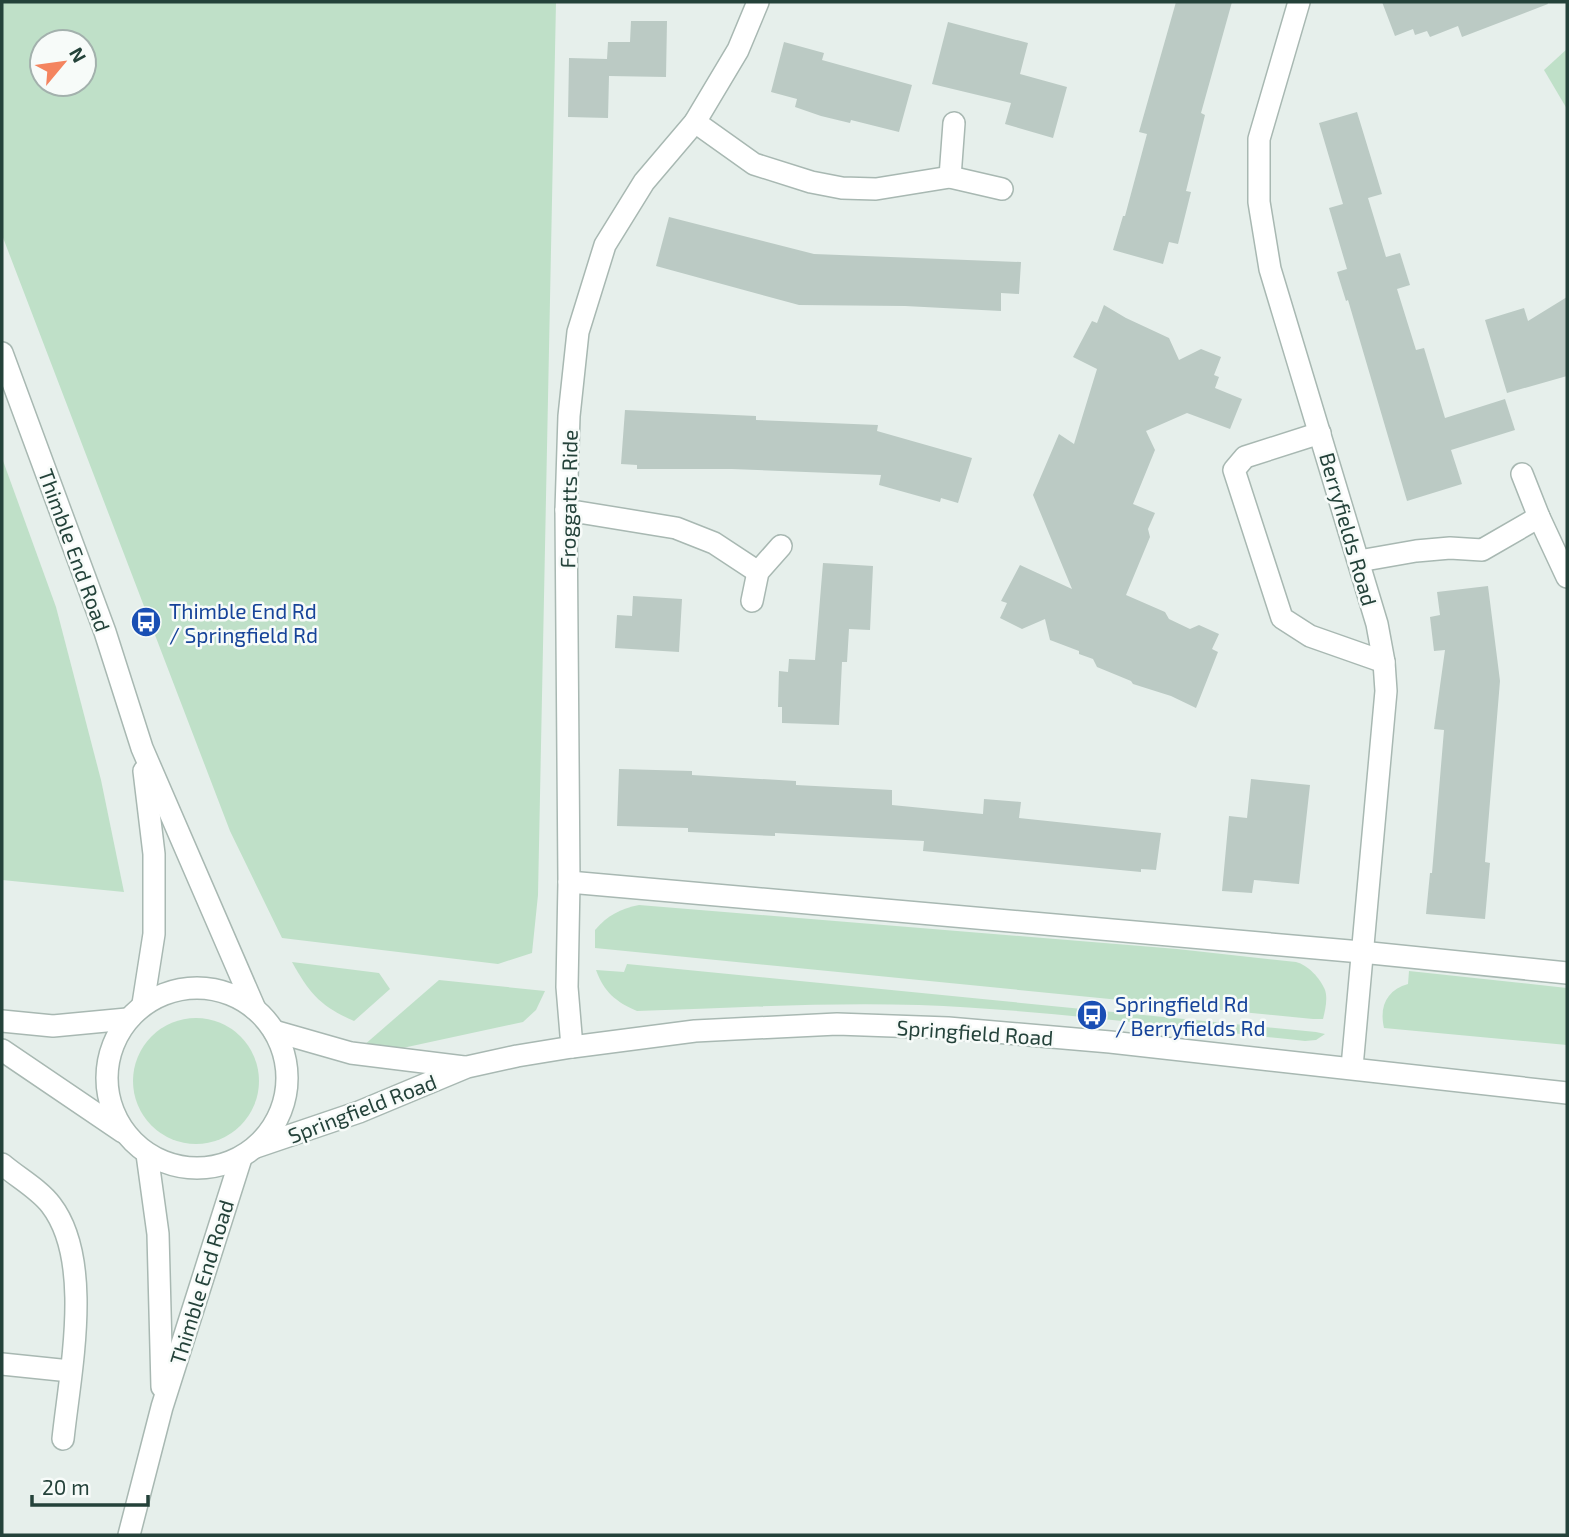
<svg xmlns="http://www.w3.org/2000/svg" width="1569" height="1537" viewBox="0 0 1569 1537" font-family="'Exo 2',sans-serif">
  <style>
    .green { fill: #bfe0c8; fill-rule: evenodd }
    .building { fill: #bbcac4 }
    .lines { fill: none; stroke-linecap: round; stroke-linejoin: round }
    .minor-casing { stroke: #a8b8b2; stroke-width: 24 }
    .minor { stroke: #fff; stroke-width: 21 }
    .labels { text-anchor: middle; dominant-baseline: central; stroke-width: 5; stroke-linejoin: round; paint-order: stroke }
    .street-label { font-size: 21px; fill: #24423a; stroke: #f7fbf9 }
    .transit-label { font-size: 21px; fill: #164399; stroke: #f7fbf9; text-anchor: start }
  </style>
  <rect width="100%" height="100%" fill="#e6efeb"/>
  <g class="green">
    <path d="M2,2H556L538,895L532,953L498,964L282,938L230,831L2,235ZM84,42V84H42V42Z"/>
    <path d="M1567,49V109L1544,70Z"/>
    <path d="M2,458L56,607L101,780L124,892L2,880Z"/>
    <path d="M639,905L1177,949L1296,962C1308,965 1320,978 1325,990C1328,999 1325,1011 1323,1019H1313L595,948V930C608,915 620,909 639,905Z"/>
    <path d="M292,962L379,973L390,989L354,1021C320,1006 310,994 292,962Z"/>
    <path d="M627,964L1316,1032L1325,1034L1316,1040L1305,1041C1177,1028 1047,1010 919,1005C825,1002 731,1008 637,1011C616,1002 604,992 596,970L624,972Z"/>
    <path d="M1409,971L1567,988V1045L1384,1028C1379,1006 1387,990 1408,984Z"/>
    <path d="M439,980L545,991L536,1010L523,1022L398,1049L363,1046Z"/>
    <circle cx="196" cy="1081" r="63"/>
  </g>
  <g class="building">
    <path d="M1176,2H1232L1201,113L1205,115L1186,191L1191,192L1178,244L1169,242L1163,264L1113,250L1123,216H1125L1147,134L1139,132Z"/>
    <path d="M1382,2H1547L1548,4L1462,37L1458,26L1430,37L1427,31L1415,35L1413,29L1395,36Z"/>
    <path d="M631,21H667L666,77L609,76L608,118L568,117L569,58L607,59L608,42H630Z"/>
    <path d="M948,22L1028,43L1020,74L1067,87L1053,138L1005,124L1011,103L932,84Z"/>
    <path d="M784,42L824,53L822,60L912,85L899,132L851,120L850,123L821,116L795,107L797,99L771,92Z"/>
    <path d="M1357,112L1382,194L1368,198L1386,257L1400,253L1410,285L1397,289L1416,350L1424,348L1445,418L1505,399L1515,430L1451,450L1462,484L1407,501L1348,300L1346,301L1337,272L1347,269L1329,208L1343,204L1319,123Z"/>
    <path d="M669,217L814,254L1021,262L1019,294L1001,293V311L905,306L799,305L656,266Z"/>
    <path d="M1567,297V376L1507,393L1485,320L1524,308L1528,321Z"/>
    <path d="M1104,305L1126,318L1169,338L1179,360L1201,349L1221,357L1214,375L1219,377L1215,388L1242,399L1230,429L1187,413L1146,431L1155,450L1133,504L1155,513L1148,529L1150,537L1126,595L1165,612L1169,619L1190,629L1199,625L1219,634L1212,649L1218,652L1196,708L1171,696L1133,684L1131,681L1097,667L1093,659L1079,654V651L1050,640L1045,619L1022,629L1000,618L1007,603L1001,601L1020,565L1072,589L1033,495L1059,434L1074,444L1097,369L1073,357L1092,321L1097,323Z"/>
    <path d="M625,410L756,416V420L878,425L877,431L972,458L958,503L941,498L940,502L879,485L881,475L732,469H637V465L621,464Z"/>
    <path d="M823,563L873,566L870,630L849,629L847,662H842L839,725L782,723V707H778L779,671L788,672L789,659L815,660Z"/>
    <path d="M1488,586L1500,681L1485,862L1490,863L1485,919L1426,914L1430,873H1432L1444,730L1434,729L1445,650L1434,651L1430,617L1440,615L1437,592Z"/>
    <path d="M633,596L682,599L679,652L615,648L617,615L632,616Z"/>
    <path d="M619,769L692,771V775L796,781V785L892,790V805L983,814L984,799L1021,802L1019,818L1161,833L1156,870L1141,869V872L923,851L924,841L775,833V836L688,832V828L617,826Z"/>
    <path d="M1251,779L1310,785L1299,884L1254,880L1252,893L1222,891L1229,816L1247,818Z"/>
  </g>
  <g class="lines">
    <g class="minor-casing">
      <g id="minor">
        <path d="M1299,2L1259,139V202L1270,269L1377,624L1384,662L1386,691L1352,1067"/>
        <path d="M695,122L754,164L811,182L842,188L876,189L950,177L1002,189"/>
        <path d="M950,177L954,123"/>
        <path d="M2,353L105,632L142,748L255,1009"/>
        <path d="M1320,433L1245,457L1234,470L1282,618L1310,636L1384,662"/>
        <path d="M1522,474L1539,517L1567,577"/>
        <path d="M566,510L676,528L714,543L758,572"/>
        <path d="M1359,561L1416,551L1450,548L1482,550L1539,517"/>
        <path d="M752,601L758,572L781,546"/>
        <path d="M569,882L1361,952L1567,973"/>
        <circle cx="197" cy="1078" r="90"/>
        <path d="M143,1004L154,934V854L144,771"/>
        <path d="M2,1021L53,1026L127,1019"/>
        <path d="M274,1031L351,1053L464,1067"/>
        <path d="M572,1047L567,987L569,882L566,510L569,416L578,332L605,245L644,182L695,122L738,50L758,2"/>
        <path d="M2,1050L123,1132"/>
        <path d="M256,1147L359,1112L467,1067L517,1056L572,1047L695,1031L837,1024L948,1028L1110,1042L1567,1093"/>
        <path d="M147,1154L158,1234L162,1387"/>
        <path d="M2,1164C17,1177 39,1189 51,1205C94,1261 70,1372 63,1439"/>
        <path d="M2,1364L70,1371"/>
        <path d="M129,1535L162,1407L241,1158"/>
      </g>
    </g>
    <use href="#minor" class="minor"/>
  </g>
  <defs>
    <g id="bus-disc" transform="scale(1.575)"><circle r="9.5" fill="#1a4fb4" stroke="#f7fbf9"/><path d="M-5-6H5V4H4V6H2V4H-2V6H-4V4H-5ZM-3.5-4V0h7V-4ZM-3.5 1.2v1.5H-2V1.2ZM2 1.2v1.5H3.5V1.2Z" fill="#fff"/></g>
  </defs>
  <g fill-rule="evenodd">
    <use href="#bus-disc" x="146" y="622"/>
    <use href="#bus-disc" x="1092" y="1015"/>
  </g>
  <g class="labels">
    <g class="street-label">
      <text transform="translate(568 499) rotate(-89)">Froggatts Ride</text>
      <text transform="translate(1349 529) rotate(74)">Berryfields Road</text>
      <text transform="translate(75 550) rotate(70)">Thimble End Road</text>
      <text transform="translate(975 1032) rotate(4)">Springfield Road</text>
      <text transform="translate(362 1108) rotate(-21)">Springfield Road</text>
      <text transform="translate(201 1282) rotate(-73)">Thimble End Road</text>
    </g>
    <g class="transit-label">
      <text x="169" y="610">Thimble End Rd<tspan x="169" dy="24">/ Springfield Rd</tspan></text>
      <text x="1115" y="1003">Springfield Rd<tspan x="1115" dy="24">/ Berryfields Rd</tspan></text>
    </g>
  </g>
  <rect width="1569" height="1537" fill="none" stroke="#24423a" stroke-width="7"/>
  <g transform="translate(63 63) rotate(61)"><circle r="33" fill="#f7fbf9" stroke="#a3b1ad" stroke-width="2"/>
  <path d="M0-5L12 26L0 18L-12 26Z" fill="#f4845f"/>
  <text y="-10" font-size="19" font-weight="bold" text-anchor="middle" fill="#24423a">N</text>
  </g>
  <path d="M32 1495v10h116v-10" fill="none" stroke="#24423a" stroke-width="3.5"/>
  <text x="42" y="1495" font-size="21" fill="#24423a" stroke="#f7fbf9" stroke-width="5" paint-order="stroke">20 m</text>
</svg>
